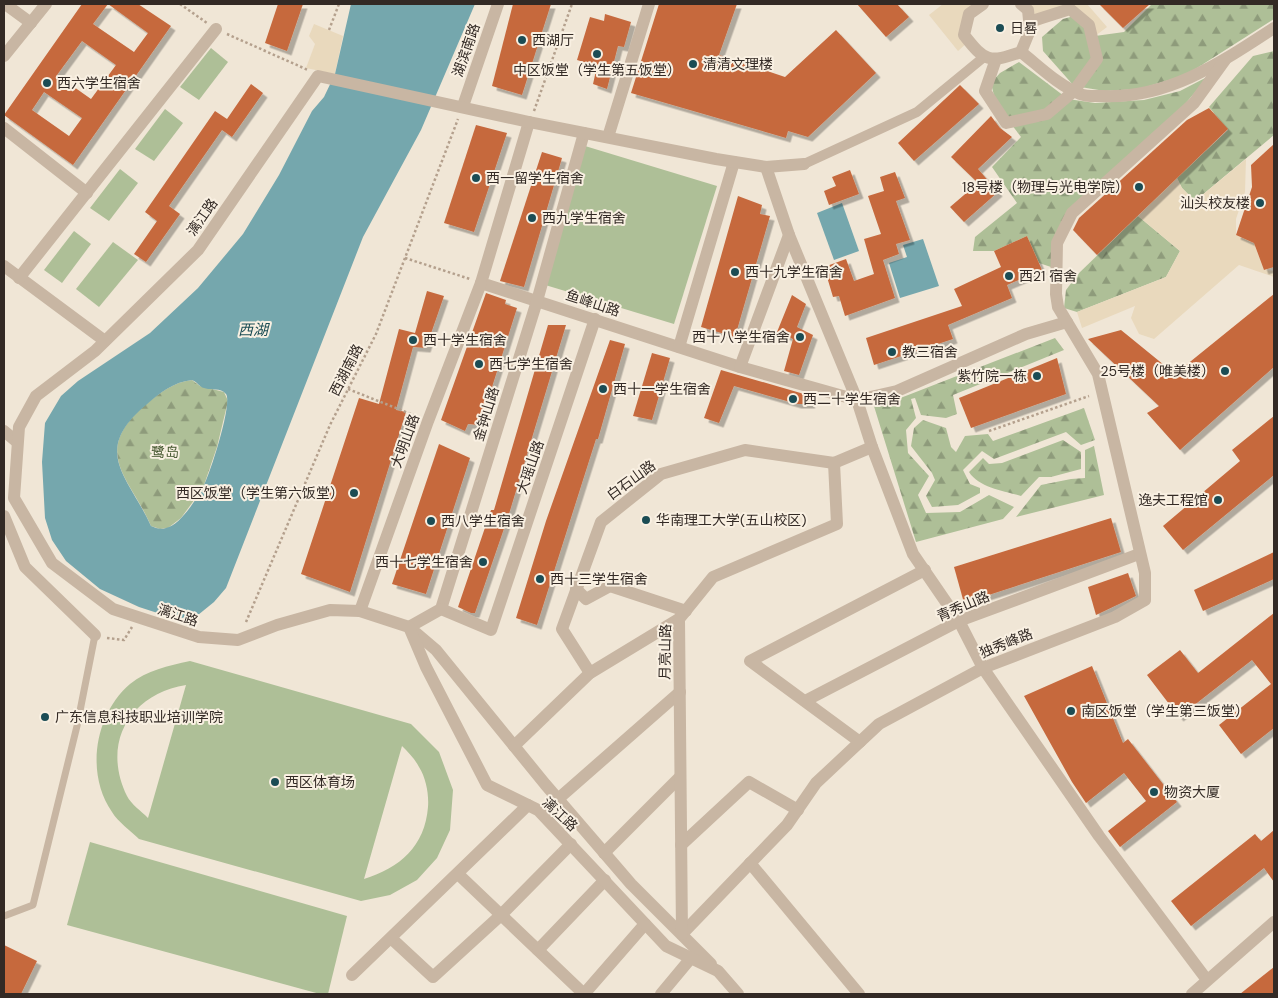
<svg xmlns="http://www.w3.org/2000/svg" width="1278" height="998" viewBox="0 0 1278 998" font-family="'DM Sans','Noto Sans SC',sans-serif">
  <style>
    .forest { fill: url(#forest-firs) }
    .pitch { fill: #aebf97; fill-rule: evenodd }
    .plaza { fill: #e9d9bd }
    .water { fill: #75a7ad; fill-rule: evenodd }
    .building { fill: #c6693e; fill-rule: evenodd; filter: url(#shadow) }
    .lines { fill: none; stroke-linecap: round; stroke-linejoin: round }
    .path { stroke: #b4a08d; stroke-width: 2.5; stroke-dasharray: 2.5 2.5; stroke-linecap: butt }
    .service { stroke: #c8b6a3; stroke-width: 7 }
    .pedestrian { stroke: #c8b6a3; stroke-width: 10 }
    .minor { stroke: #c8b6a3; stroke-width: 12 }
    .poi-dot { fill: #1b4c54; stroke: #f9f0e2; stroke-width: 2 }
    .labels { text-anchor: middle; dominant-baseline: central; stroke-width: 4; stroke-linejoin: round; paint-order: stroke }
    .poi-label { font-size: 14px; fill: #332a25; stroke: #f9f0e2; text-anchor: start }
    .street-label { font-size: 14px; fill: #332a25; stroke: #f9f0e2 }
    .park-label { font-size: 14px; fill: #3f5129; stroke: #f9f0e2 }
    .water-label { font-size: 15px; font-style: italic; fill: #1b4c54; stroke: #f9f0e2 }
  </style>
  <defs>
    <pattern id="forest-firs" width="22" height="20" patternUnits="userSpaceOnUse" patternTransform="scale(1.25)"><rect width="22" height="20" fill="#aebf97"/><path d="M5 1l3.5 6h-7zM16 11l3.5 6h-7z" fill="#8e9b7b"/></pattern>
    <filter id="shadow"><feDropShadow dx="4.5" dy="4.5" stdDeviation="0" flood-color="#0004"/></filter>
  </defs>
  <rect width="100%" height="100%" fill="#f0e6d6"/>
  <g class="forest">
    <path d="M1152,4H1274V19L1186,75L1139,89L1105,91L1074,86L1043,51L1042,37L1063,19L1074,16L1095,36L1124,32Z"/>
    <path d="M1274,51V135L1195,201L1182,188L1177,178L1228,130L1209,107L1253,56Z"/>
    <path d="M1019,62L1068,99L1095,103L1144,100L1180,91L1209,76L1167,125L1064,217L1051,267L1039,263L1027,236L994,251H973L975,237L1017,203L992,167L1021,137L996,104L991,83L1000,73Z"/>
    <path d="M1138,216L1180,251L1166,277L1077,312L1064,308L1066,290L1078,274Z"/>
    <path d="M1055,338L1064,350L953,395L957,414L946,418L921,415L915,398L911,399L916,418L906,430L908,453L929,476L918,495L926,513L960,512L989,495L1014,507L1003,519L916,542L873,403L903,397Z"/>
    <path d="M192,380L200,386L224,392L228,401L217,447L203,488L181,518L168,528L160,529L151,526C130,477 90,453 145,405C160,393 173,382 192,380Z"/>
    <path d="M1084,408L1095,440L1081,445L1066,432L994,459L982,451L963,470L970,484L980,488V493L958,505L932,507L926,496L935,480L932,473L911,446L914,428L923,420L946,428L951,447L956,452L965,436L988,434L993,441Z"/>
    <path d="M1063,440L1081,452V469L1051,477H1039L1021,496C1005,491 979,488 969,472L983,458L989,464L1002,463Z"/>
    <path d="M1094,446L1104,495L1016,517L1041,485L1071,479L1085,478V450Z"/>
  </g>
  <g class="pitch">
    <path d="M211,48L228,62L199,100L180,87Z"/>
    <path d="M165,109L183,123L154,161L135,149Z"/>
    <path d="M585,146L717,186L674,324L542,284Z"/>
    <path d="M120,169L138,183L109,221L90,208Z"/>
    <path d="M74,231L91,244L62,283L44,270Z"/>
    <path d="M113,242L138,260L99,307L76,289Z"/>
    <path d="M190,661L411,724L439,752L453,790L450,830L437,858L417,880L390,895L361,901L139,839C130,830 118,822 112,812C85,773 95,714 130,684C147,670 168,666 190,661ZM186,685L148,818C141,811 131,804 127,796C101,743 130,694 186,685ZM402,746C408,752 415,759 419,767C426,778 429,794 428,807C425,846 400,868 364,879Z"/>
    <path d="M90,842L347,916L328,994H320L67,925Z"/>
  </g>
  <g class="plaza">
    <path d="M943,4H983L969,14V41L958,51L929,15Z"/>
    <path d="M1021,4H1087L1107,27L1095,36L1074,16L1062,14L1030,30Z"/>
    <path d="M314,24L343,36L335,74L306,68L315,44L309,36Z"/>
    <path d="M1246,159L1245,192L1236,219V235L1254,243L1264,270L1274,271V277L1239,265L1154,339L1139,334L1131,318L1135,306L1082,328L1077,312L1166,277L1180,251L1138,216L1177,178L1182,188L1195,201Z"/>
  </g>
  <g class="water">
    <path d="M351,4H475L421,130L363,237L226,588L214,602L198,615L176,619L139,607L100,589L66,561L52,540L45,518L42,462L45,423L61,396L78,381L150,333L198,288L243,234L279,175L312,111L324,97L335,74ZM192,380C198,382 199,387 204,388C212,391 220,387 226,394C233,403 209,478 202,489C195,501 180,525 166,528C160,530 156,528 151,526C129,477 90,452 146,405C160,393 173,382 192,380Z"/>
    <path d="M842,203L859,251L834,260L817,213Z"/>
    <path d="M923,239L939,286L900,298L889,263L907,257L903,245Z"/>
  </g>
  <g class="building">
    <path d="M82,4H108L93,24L134,52L148,33L108,4H138L171,26L73,165L4,115ZM82,41L116,65L91,99L57,75ZM44,92L82,118L69,136L32,110Z"/>
    <path d="M278,4H303L287,51L265,43Z"/>
    <path d="M513,4H551L522,95L492,86Z"/>
    <path d="M659,4H737L719,55L785,77L836,30L876,73L808,137L788,131L786,138L631,93Z"/>
    <path d="M857,4H897L909,17L886,37Z"/>
    <path d="M1099,4H1150L1123,28Z"/>
    <path d="M605,14L631,22L624,47L618,46L607,89L593,84L597,66L577,60L590,17L604,21Z"/>
    <path d="M251,84L263,93L232,137L222,130L169,206L180,214L146,262L134,254L157,221L145,212L215,111L227,119Z"/>
    <path d="M960,85L979,104L914,161L898,143Z"/>
    <path d="M1209,108L1228,129L1097,255L1073,230L1079,218L1187,120Z"/>
    <path d="M991,116L1000,128L1012,137L978,169L998,192L964,222L950,207L978,183L951,157Z"/>
    <path d="M476,125L507,133L474,232L444,223Z"/>
    <path d="M1274,144V267L1264,270L1254,243L1236,235L1252,187L1251,165Z"/>
    <path d="M542,152L562,158L524,287L500,281Z"/>
    <path d="M850,170L859,194L829,205L824,191L836,186L832,177Z"/>
    <path d="M895,172L905,198L896,201L910,240L896,244L899,254L883,260L895,298L845,316L839,296L833,297L824,267L846,259L854,281L874,274L864,239L881,234L868,196L884,191L880,177Z"/>
    <path d="M738,196L762,205L760,214L770,216L735,337L701,327Z"/>
    <path d="M1027,236L1042,270L1007,285L1012,298L948,325L953,339L874,365L866,338L962,306L954,289L1001,267L994,251Z"/>
    <path d="M427,291L444,296L426,348L413,347L396,410L406,412L350,592L301,574L359,398L379,404L399,329L415,333Z"/>
    <path d="M486,293L506,300L505,304L517,308L480,425L468,424L465,431L441,420Z"/>
    <path d="M1274,294V367L1180,450L1147,413L1159,406L1088,339L1121,330L1175,374Z"/>
    <path d="M792,295L806,304L797,327L813,335L799,375L784,371L793,339L777,332Z"/>
    <path d="M548,325H566L509,514L475,613H471L458,607L491,510H494Z"/>
    <path d="M610,340L625,344L598,439H596L537,625L516,618L546,521Z"/>
    <path d="M652,353L670,358L652,420L633,416Z"/>
    <path d="M1057,358L1066,394L971,428L959,398Z"/>
    <path d="M721,370L804,394L811,404H797L734,386L719,423L704,418Z"/>
    <path d="M1274,416V475L1183,550L1163,526L1240,461L1232,450Z"/>
    <path d="M439,444L470,458L426,594L392,584Z"/>
    <path d="M1111,518L1121,552L964,603L954,567Z"/>
    <path d="M1274,552V579L1203,611L1194,590Z"/>
    <path d="M1128,573L1136,596L1096,615L1088,587Z"/>
    <path d="M1274,613V728L1241,754L1219,725L1271,684L1252,660L1179,717L1147,675L1180,650L1198,673Z"/>
    <path d="M1092,666L1123,743L1128,739L1177,802L1120,847L1108,831L1146,801L1124,773L1086,803L1072,782L1024,696Z"/>
    <path d="M1274,830V882L1264,868L1191,926L1171,901L1255,834L1261,841Z"/>
    <path d="M4,945L37,961L21,994H4Z"/>
    <path d="M1274,967V994H1240Z"/>
  </g>
  <g class="lines">
    <g class="path">
      <path d="M180,4L207,23"/>
      <path d="M329,30L339,4"/>
      <path d="M227,34L308,70"/>
      <path d="M534,111L572,4"/>
      <path d="M405,258L470,279"/>
      <path d="M348,389L416,416"/>
      <path d="M989,431L1089,396"/>
      <path d="M246,622L330,425L376,334L458,119"/>
      <path d="M107,638L124,640L132,627"/>
    </g>
    <path class="service" d="M4,916L33,905L77,726L95,635"/>
    <path class="pedestrian" d="M804,164L917,112L984,57"/>
    <g class="minor">
      <path d="M5,4L31,23"/>
      <path d="M983,4L969,14L964,35C985,62 989,63 1021,52L1030,30L1028,10L1021,4"/>
      <path d="M1021,52C1040,67 1058,85 1080,94C1087,97 1096,96 1103,96C1168,99 1222,62 1274,28"/>
      <path d="M4,56L46,4"/>
      <path d="M996,59L985,91L1006,123L1047,114L1074,91L1097,59L1089,25L1070,9L1029,22"/>
      <path d="M463,106L498,4"/>
      <path d="M529,122L481,283L740,367L857,400L897,391L1026,334L1067,322L1058,307L1056,294L1057,243L1072,213L1194,103L1225,60"/>
      <path d="M4,128L87,193"/>
      <path d="M584,133L537,301L441,609L409,627L436,650L545,784L631,884L711,964"/>
      <path d="M608,137L649,4"/>
      <path d="M766,167L789,235L857,400L872,447L913,554L959,621L983,668L1099,836L1207,980"/>
      <path d="M4,266L105,341"/>
      <path d="M19,278L216,29"/>
      <path d="M679,347L734,162"/>
      <path d="M740,367L789,235"/>
      <path d="M4,431L17,442"/>
      <path d="M4,516L25,567L95,635"/>
      <path d="M576,589L586,599L610,586L686,611"/>
      <path d="M441,609L491,630L595,319"/>
      <path d="M360,611L428,421L481,283"/>
      <path d="M590,673L562,629L601,522L661,474L745,450L834,463L872,447"/>
      <path d="M805,701L959,621L1139,554"/>
      <path d="M860,742L750,661L925,570"/>
      <path d="M514,746L590,673L679,619"/>
      <path d="M558,799L680,692"/>
      <path d="M681,845L749,782L798,810"/>
      <path d="M604,853L680,777"/>
      <path d="M750,863L859,994"/>
      <path d="M458,874L584,994"/>
      <path d="M682,934L787,825L816,783L879,724L983,668L1115,617L1145,600V573L1098,374L1067,322"/>
      <path d="M682,934L679,619L713,577L837,524L834,463"/>
      <path d="M392,939L433,977L501,915L571,844"/>
      <path d="M538,950L605,880"/>
      <path d="M352,975L528,805"/>
      <path d="M584,994L645,924"/>
      <path d="M661,994L691,958"/>
      <path d="M738,994L718,971L666,946L538,810L487,785L426,667L409,627L360,611L330,610L277,625L238,640L199,637L113,609L52,563L14,498L19,427L36,396L95,351L198,250L318,76L529,122L716,159L766,167L804,164"/>
      <path d="M1192,994L1274,922"/>
    </g>
  </g>
  <g class="poi-dot">
    <circle cx="1000" cy="28" r="5"/>
    <circle cx="522" cy="40" r="5"/>
    <circle cx="597" cy="54" r="5"/>
    <circle cx="693" cy="64" r="5"/>
    <circle cx="47" cy="83" r="5"/>
    <circle cx="476" cy="178" r="5"/>
    <circle cx="1139" cy="187" r="5"/>
    <circle cx="1260" cy="203" r="5"/>
    <circle cx="532" cy="218" r="5"/>
    <circle cx="735" cy="272" r="5"/>
    <circle cx="1009" cy="276" r="5"/>
    <circle cx="800" cy="337" r="5"/>
    <circle cx="413" cy="340" r="5"/>
    <circle cx="892" cy="352" r="5"/>
    <circle cx="479" cy="364" r="5"/>
    <circle cx="1225" cy="371" r="5"/>
    <circle cx="1037" cy="376" r="5"/>
    <circle cx="603" cy="389" r="5"/>
    <circle cx="793" cy="399" r="5"/>
    <circle cx="354" cy="493" r="5"/>
    <circle cx="1218" cy="500" r="5"/>
    <circle cx="646" cy="520" r="5"/>
    <circle cx="431" cy="521" r="5"/>
    <circle cx="483" cy="562" r="5"/>
    <circle cx="540" cy="579" r="5"/>
    <circle cx="1071" cy="711" r="5"/>
    <circle cx="45" cy="717" r="5"/>
    <circle cx="275" cy="782" r="5"/>
    <circle cx="1154" cy="792" r="5"/>
  </g>
  <g class="labels">
    <g class="poi-label">
      <text x="1010" y="28">日晷</text>
      <text x="532" y="40">西湖厅</text>
      <text x="703" y="64">清清文理楼</text>
      <text x="597" y="70" text-anchor="middle">中区饭堂（学生第五饭堂）</text>
      <text x="57" y="83">西六学生宿舍</text>
      <text x="486" y="178">西一留学生宿舍</text>
      <text x="1129" y="187" text-anchor="end">18号楼（物理与光电学院）</text>
      <text x="1250" y="203" text-anchor="end">汕头校友楼</text>
      <text x="542" y="218">西九学生宿舍</text>
      <text x="745" y="272">西十九学生宿舍</text>
      <text x="1019" y="276">西21 宿舍</text>
      <text x="790" y="337" text-anchor="end">西十八学生宿舍</text>
      <text x="423" y="340">西十学生宿舍</text>
      <text x="902" y="352">教三宿舍</text>
      <text x="489" y="364">西七学生宿舍</text>
      <text x="1215" y="371" text-anchor="end">25号楼（唯美楼）</text>
      <text x="1027" y="376" text-anchor="end">紫竹院一栋</text>
      <text x="613" y="389">西十一学生宿舍</text>
      <text x="803" y="399">西二十学生宿舍</text>
      <text x="344" y="493" text-anchor="end">西区饭堂（学生第六饭堂）</text>
      <text x="1208" y="500" text-anchor="end">逸夫工程馆</text>
      <text x="656" y="520">华南理工大学(五山校区)</text>
      <text x="441" y="521">西八学生宿舍</text>
      <text x="473" y="562" text-anchor="end">西十七学生宿舍</text>
      <text x="550" y="579">西十三学生宿舍</text>
      <text x="1081" y="711">南区饭堂（学生第三饭堂）</text>
      <text x="55" y="717">广东信息科技职业培训学院</text>
      <text x="285" y="782">西区体育场</text>
      <text x="1164" y="792">物资大厦</text>
    </g>
    <g class="street-label">
      <text transform="translate(466 50) rotate(-71)">湖滨南路</text>
      <text transform="translate(202 217) rotate(-55)">漓江路</text>
      <text transform="translate(593 303) rotate(18)">鱼峰山路</text>
      <text transform="translate(346 370) rotate(-63)">西湖南路</text>
      <text transform="translate(486 414) rotate(-73)">金钟山路</text>
      <text transform="translate(405 441) rotate(-70)">大明山路</text>
      <text transform="translate(530 467) rotate(-71)">大瑶山路</text>
      <text transform="translate(631 480) rotate(-36)">白石山路</text>
      <text transform="translate(963 606) rotate(-23)">青秀山路</text>
      <text transform="translate(178 615) rotate(18)">漓江路</text>
      <text transform="translate(1006 643) rotate(-22)">独秀峰路</text>
      <text transform="translate(665 652) rotate(-89)">月亮山路</text>
      <text transform="translate(560 814) rotate(43)">漓江路</text>
    </g>
    <g class="park-label">
      <text x="165" y="452">鹭岛</text>
    </g>
    <g class="water-label">
      <text x="253" y="330">西湖</text>
    </g>
  </g>
  <rect width="1278" height="998" fill="none" stroke="#332a25" stroke-width="10"/>
</svg>
